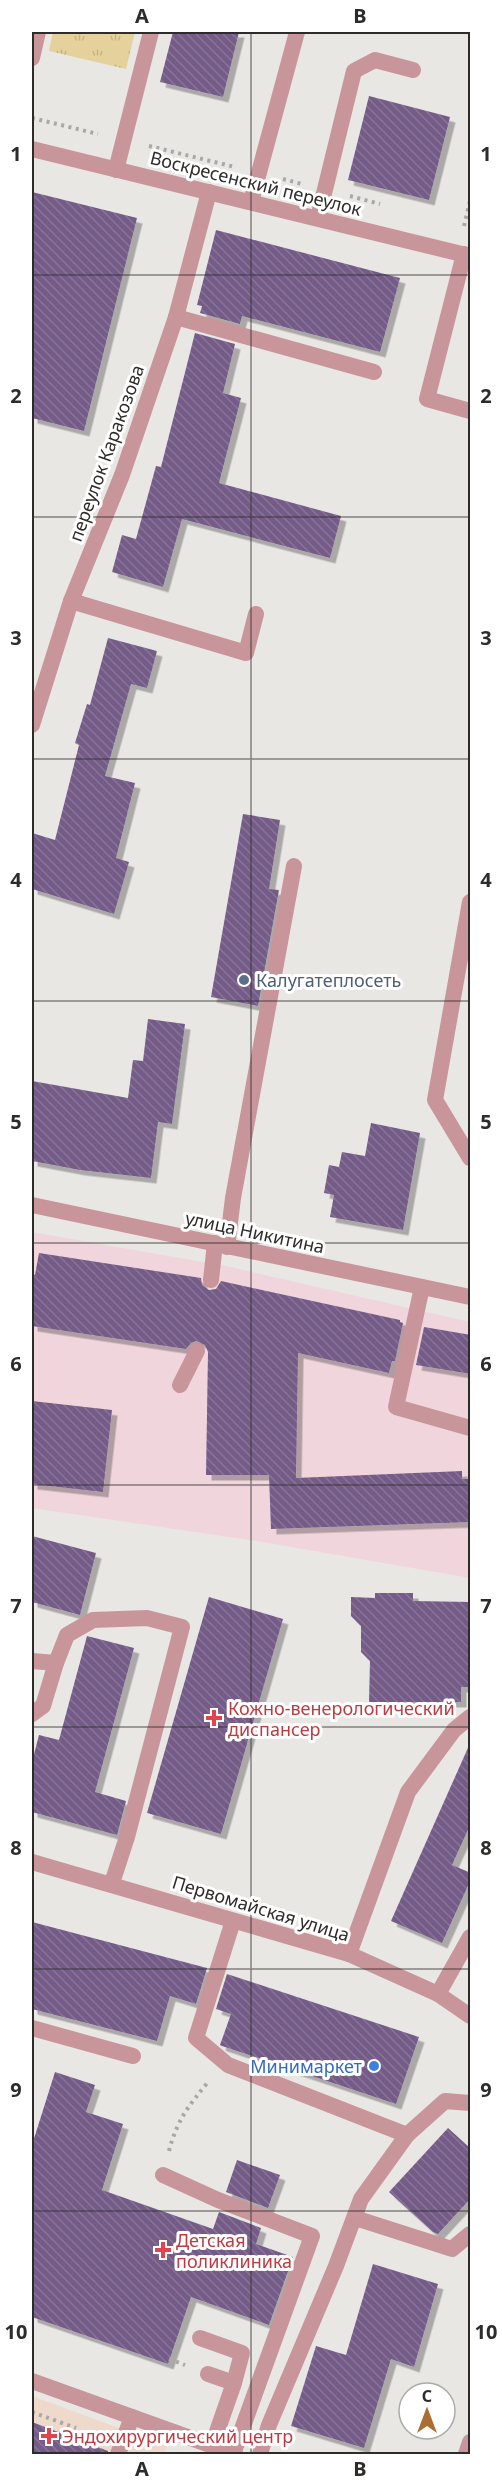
<svg xmlns="http://www.w3.org/2000/svg" width="502" height="2486" viewBox="0 0 502 2486" font-family="'Noto Sans',sans-serif">
  <style>
    .commercial { fill: #eed9cb }
    .medical { fill: #f0d6dc }
    .park { fill: url(#park-tufts) }
    .building { fill: url(#building-back-hatch); filter: url(#shadow) }
    .lines { fill: none; stroke-linecap: round; stroke-linejoin: round }
    .path { stroke: #aaa8a6; stroke-width: 4; stroke-dasharray: 3 4.5; stroke-linecap: butt }
    .service { stroke: #c8959b; stroke-width: 16 }
    .minor { stroke: #c8959b; stroke-width: 16 }
    .tertiary { stroke: #c8959b; stroke-width: 16 }
    .grid { fill: none; stroke: #2d2c2b; stroke-width: 1.5; stroke-opacity: 0.55 }
    .service-dot { fill: #5c6f8a; stroke: #fff; stroke-width: 2 }
    .health-dot { fill: #e0444e; stroke: #fff; stroke-width: 2 }
    .shop-dot { fill: #3f7fe0; stroke: #fff; stroke-width: 2 }
    .labels { text-anchor: middle; dominant-baseline: central; stroke-width: 6; stroke-linejoin: round; paint-order: stroke }
    .street-label { font-size: 18px; fill: #2d2c2b; stroke: #fff }
    .service-label { font-size: 18px; fill: #4e5e75; stroke: #fff; text-anchor: start }
    .health-label { font-size: 18px; fill: #be3a42; stroke: #fff; text-anchor: start }
    .shop-label { font-size: 18px; fill: #366cbe; stroke: #fff; text-anchor: end }
    .neatline { fill: none; stroke: #2d2c2b; stroke-width: 2 }
    .grid-label { font-size: 20px; text-anchor: middle; font-weight: bold; fill: #2d2c2b }
  </style>
  <defs>
    <pattern id="park-tufts" width="24" height="20" patternUnits="userSpaceOnUse" patternTransform="scale(1.5)"><rect width="24" height="20" fill="#e5d19c"/><path d="M3 7l-1-3M5 7V3M7 7l1-3M15 17l-1-3M17 17v-4M19 17l1-3" fill="none" stroke="#c5b487"/></pattern>
    <pattern id="building-back-hatch" width="6" height="6" patternUnits="userSpaceOnUse" patternTransform="scale(1.5)"><rect width="6" height="6" fill="#745b88"/><path d="M-1 5l2 2M0 0l6 6M5-1l2 2" fill="none" stroke="#877496"/></pattern>
    <filter id="shadow"><feDropShadow dx="5.5" dy="5.5" stdDeviation="0" flood-color="#0004"/></filter>
  </defs>
  <rect width="100%" height="100%" fill="#e9e7e4"/>
  <path class="commercial" d="M32,2396L167,2446L164,2454H32Z"/>
  <path class="medical" d="M32,1232L226,1266L470,1322V1578L262,1542L32,1508Z"/>
  <path class="park" d="M53,32H135L126,69L49,51Z"/>
  <g class="building">
    <path d="M173,32H239L223,97L160,82Z"/>
    <path d="M369,96L450,117L429,200L348,180Z"/>
    <path d="M32,192L137,218L84,431L32,418Z"/>
    <path d="M216,230L400,278L380,352L242,316L240,324L200,313L202,306L197,305Z"/>
    <path d="M195,333L235,344L223,393L241,398L219,483L341,516L330,558L182,519L163,587L112,572L122,535L136,539L156,466L161,467Z"/>
    <path d="M108,638L157,651L147,688L131,684L105,776L135,783L116,858L129,862L114,914L32,889V833L55,840L79,745L75,743L87,704L90,705Z"/>
    <path d="M243,814L280,820L269,889L279,890L258,1006L211,997Z"/>
    <path d="M148,1019L185,1024L172,1124L158,1122L151,1178L80,1170L32,1161V1081L128,1098L133,1060L143,1061Z"/>
    <path d="M371,1123L420,1133L403,1230L330,1217L334,1195L324,1193L329,1165L339,1167L342,1152L365,1156Z"/>
    <path d="M39,1253L201,1278L202,1285L209,1290L216,1289L221,1281L400,1320V1322L403,1323L395,1361H392L389,1373L298,1353L296,1478L462,1471V1479H471V1522L271,1529L269,1475H206L208,1352L205,1345L196,1341L191,1343L186,1349L32,1326V1274L35,1275Z"/>
    <path d="M424,1327L471,1335V1374L416,1365Z"/>
    <path d="M32,1401L112,1410L103,1492L32,1484Z"/>
    <path d="M32,1536L96,1553L80,1615L32,1602Z"/>
    <path d="M375,1593H413V1601L471,1602V1687H461V1702H369L370,1661L361,1652V1626L351,1616V1597L375,1598Z"/>
    <path d="M209,1597L283,1619L221,1834L147,1813Z"/>
    <path d="M87,1636L134,1648L95,1792L126,1801L117,1835L32,1812V1762L39,1735L59,1740Z"/>
    <path d="M471,1741V1823L452,1865L471,1873V1879L442,1943L391,1921Z"/>
    <path d="M32,1922L207,1968L196,2004L170,1996L157,2041L32,2009Z"/>
    <path d="M227,1974L419,2037L396,2104L222,2046L220,2045L231,2014L216,2009Z"/>
    <path d="M55,2072L95,2085L86,2112L123,2124L102,2190L213,2229L219,2212L261,2228L256,2244L293,2257L269,2325L191,2297L168,2364L32,2317V2145Z"/>
    <path d="M448,2128L471,2149V2198L438,2234L433,2232L389,2192Z"/>
    <path d="M237,2160L280,2175L268,2208L226,2192Z"/>
    <path d="M373,2264L438,2284L414,2367L391,2359L364,2448L291,2426L316,2346L346,2355Z"/>
    <path d="M32,2422L108,2451V2454H32Z"/>
  </g>
  <g class="lines">
    <g class="path">
      <path d="M32,118L98,134"/>
      <path d="M149,146L235,167"/>
      <path d="M283,179L302,184"/>
      <path d="M350,196L380,204"/>
      <path d="M464,226L470,201"/>
      <path d="M169,2151C177,2120 189,2105 209,2081"/>
      <path d="M169,2359L185,2365"/>
      <path d="M32,2412L76,2428"/>
    </g>
    <g class="service">
      <path d="M32,58L38,32"/>
      <path d="M116,170L151,32"/>
      <path d="M251,202L297,32"/>
      <path d="M318,218L354,71L375,60L413,70"/>
      <path d="M464,254L427,399L470,411"/>
      <path d="M176,317L374,372"/>
      <path d="M71,601L246,653L256,614"/>
      <path d="M470,902L435,1100L470,1158"/>
      <path d="M227,1247L233,1198L294,866"/>
      <path d="M211,1280L215,1243"/>
      <path d="M422,1287L396,1407L470,1428"/>
      <path d="M180,1385L197,1351"/>
      <path d="M32,1661L56,1663"/>
      <path d="M32,1714L43,1706L56,1663L67,1635L93,1620L147,1618L182,1627L127,1837L112,1883"/>
      <path d="M233,1921L196,2038L228,2065L407,2135"/>
      <path d="M349,1954L408,1792L454,1730L470,1717"/>
      <path d="M438,1994L470,1937"/>
      <path d="M32,2028L133,2056"/>
      <path d="M163,2175L218,2200L312,2236L233,2454"/>
      <path d="M355,2218L452,2249L470,2234"/>
      <path d="M200,2338L242,2353L234,2383"/>
      <path d="M208,2374L234,2383L212,2446"/>
      <path d="M118,2454L132,2417"/>
      <path d="M260,2454L269,2425L336,2266L361,2199L407,2135L445,2101L470,2103"/>
      <path d="M466,2454L470,2442"/>
    </g>
    <g class="minor">
      <path d="M32,149L470,256"/>
      <path d="M32,725L71,601L122,475L176,317L209,192"/>
      <path d="M32,1862L349,1954L438,1994L470,2016"/>
      <path d="M32,2381L235,2454"/>
    </g>
    <path class="tertiary" d="M32,1205L470,1297"/>
  </g>
  <path class="grid" d="M251,32V2454M32,275H470M32,517H470M32,759H470M32,1001H470M32,1243H470M32,1485H470M32,1727H470M32,1969H470M32,2211H470"/>
  <circle class="service-dot" cx="244" cy="980" r="6"/>
  <g class="health-dot">
    <path d="M211 1709h6v6h6v6h-6v6h-6v-6h-6v-6h6z"/>
    <path d="M160 2241h6v6h6v6h-6v6h-6v-6h-6v-6h6z"/>
    <path d="M46 2427h6v6h6v6h-6v6h-6v-6h-6v-6h6z"/>
  </g>
  <circle class="shop-dot" cx="374" cy="2066" r="6"/>
  <g class="labels">
    <g class="street-label">
      <text transform="translate(256 183) rotate(14)">Воскресенский переулок</text>
      <text transform="translate(106 453) rotate(-70)">переулок Каракозова</text>
      <text transform="translate(255 1232) rotate(12)">улица Никитина</text>
      <text transform="translate(261 1908) rotate(17)">Первомайская улица</text>
    </g>
    <g class="service-label">
      <text x="256" y="980">Калугатеплосеть</text>
    </g>
    <g class="health-label">
      <text x="228" y="1708">Кожно-венерологический<tspan x="228" dy="21">диспансер</tspan></text>
      <text x="176" y="2240">Детская<tspan x="176" dy="21">поликлиника</tspan></text>
      <text x="62" y="2436">Эндохирургический центр</text>
    </g>
    <g class="shop-label">
      <text x="362" y="2066">Минимаркет</text>
    </g>
  </g>
  <rect width="502" height="2486" fill="none" stroke="#ffffff" stroke-width="66"/>
  <g transform="translate(427 2411)"><circle r="28" fill="#ffffff" stroke="#ababaa" stroke-width="1.5"/>
  <path d="M0-4.5L10 22L0 15L-10 22Z" fill="#ab6d33"/>
  <text y="-9" font-size="16" font-weight="bold" text-anchor="middle" fill="#2d2c2b">С</text>
  </g>
  <rect x="33" y="33" width="436" height="2420" class="neatline"/>
  <g class="grid-label">
    <text x="142" y="23">A</text>
    <text x="360" y="23">B</text>
    <text x="16" y="161">1</text>
    <text x="486" y="161">1</text>
    <text x="16" y="403">2</text>
    <text x="486" y="403">2</text>
    <text x="16" y="645">3</text>
    <text x="486" y="645">3</text>
    <text x="16" y="887">4</text>
    <text x="486" y="887">4</text>
    <text x="16" y="1129">5</text>
    <text x="486" y="1129">5</text>
    <text x="16" y="1371">6</text>
    <text x="486" y="1371">6</text>
    <text x="16" y="1613">7</text>
    <text x="486" y="1613">7</text>
    <text x="16" y="1855">8</text>
    <text x="486" y="1855">8</text>
    <text x="16" y="2097">9</text>
    <text x="486" y="2097">9</text>
    <text x="16" y="2339">10</text>
    <text x="486" y="2339">10</text>
    <text x="142" y="2476">A</text>
    <text x="360" y="2476">B</text>
  </g>
</svg>
